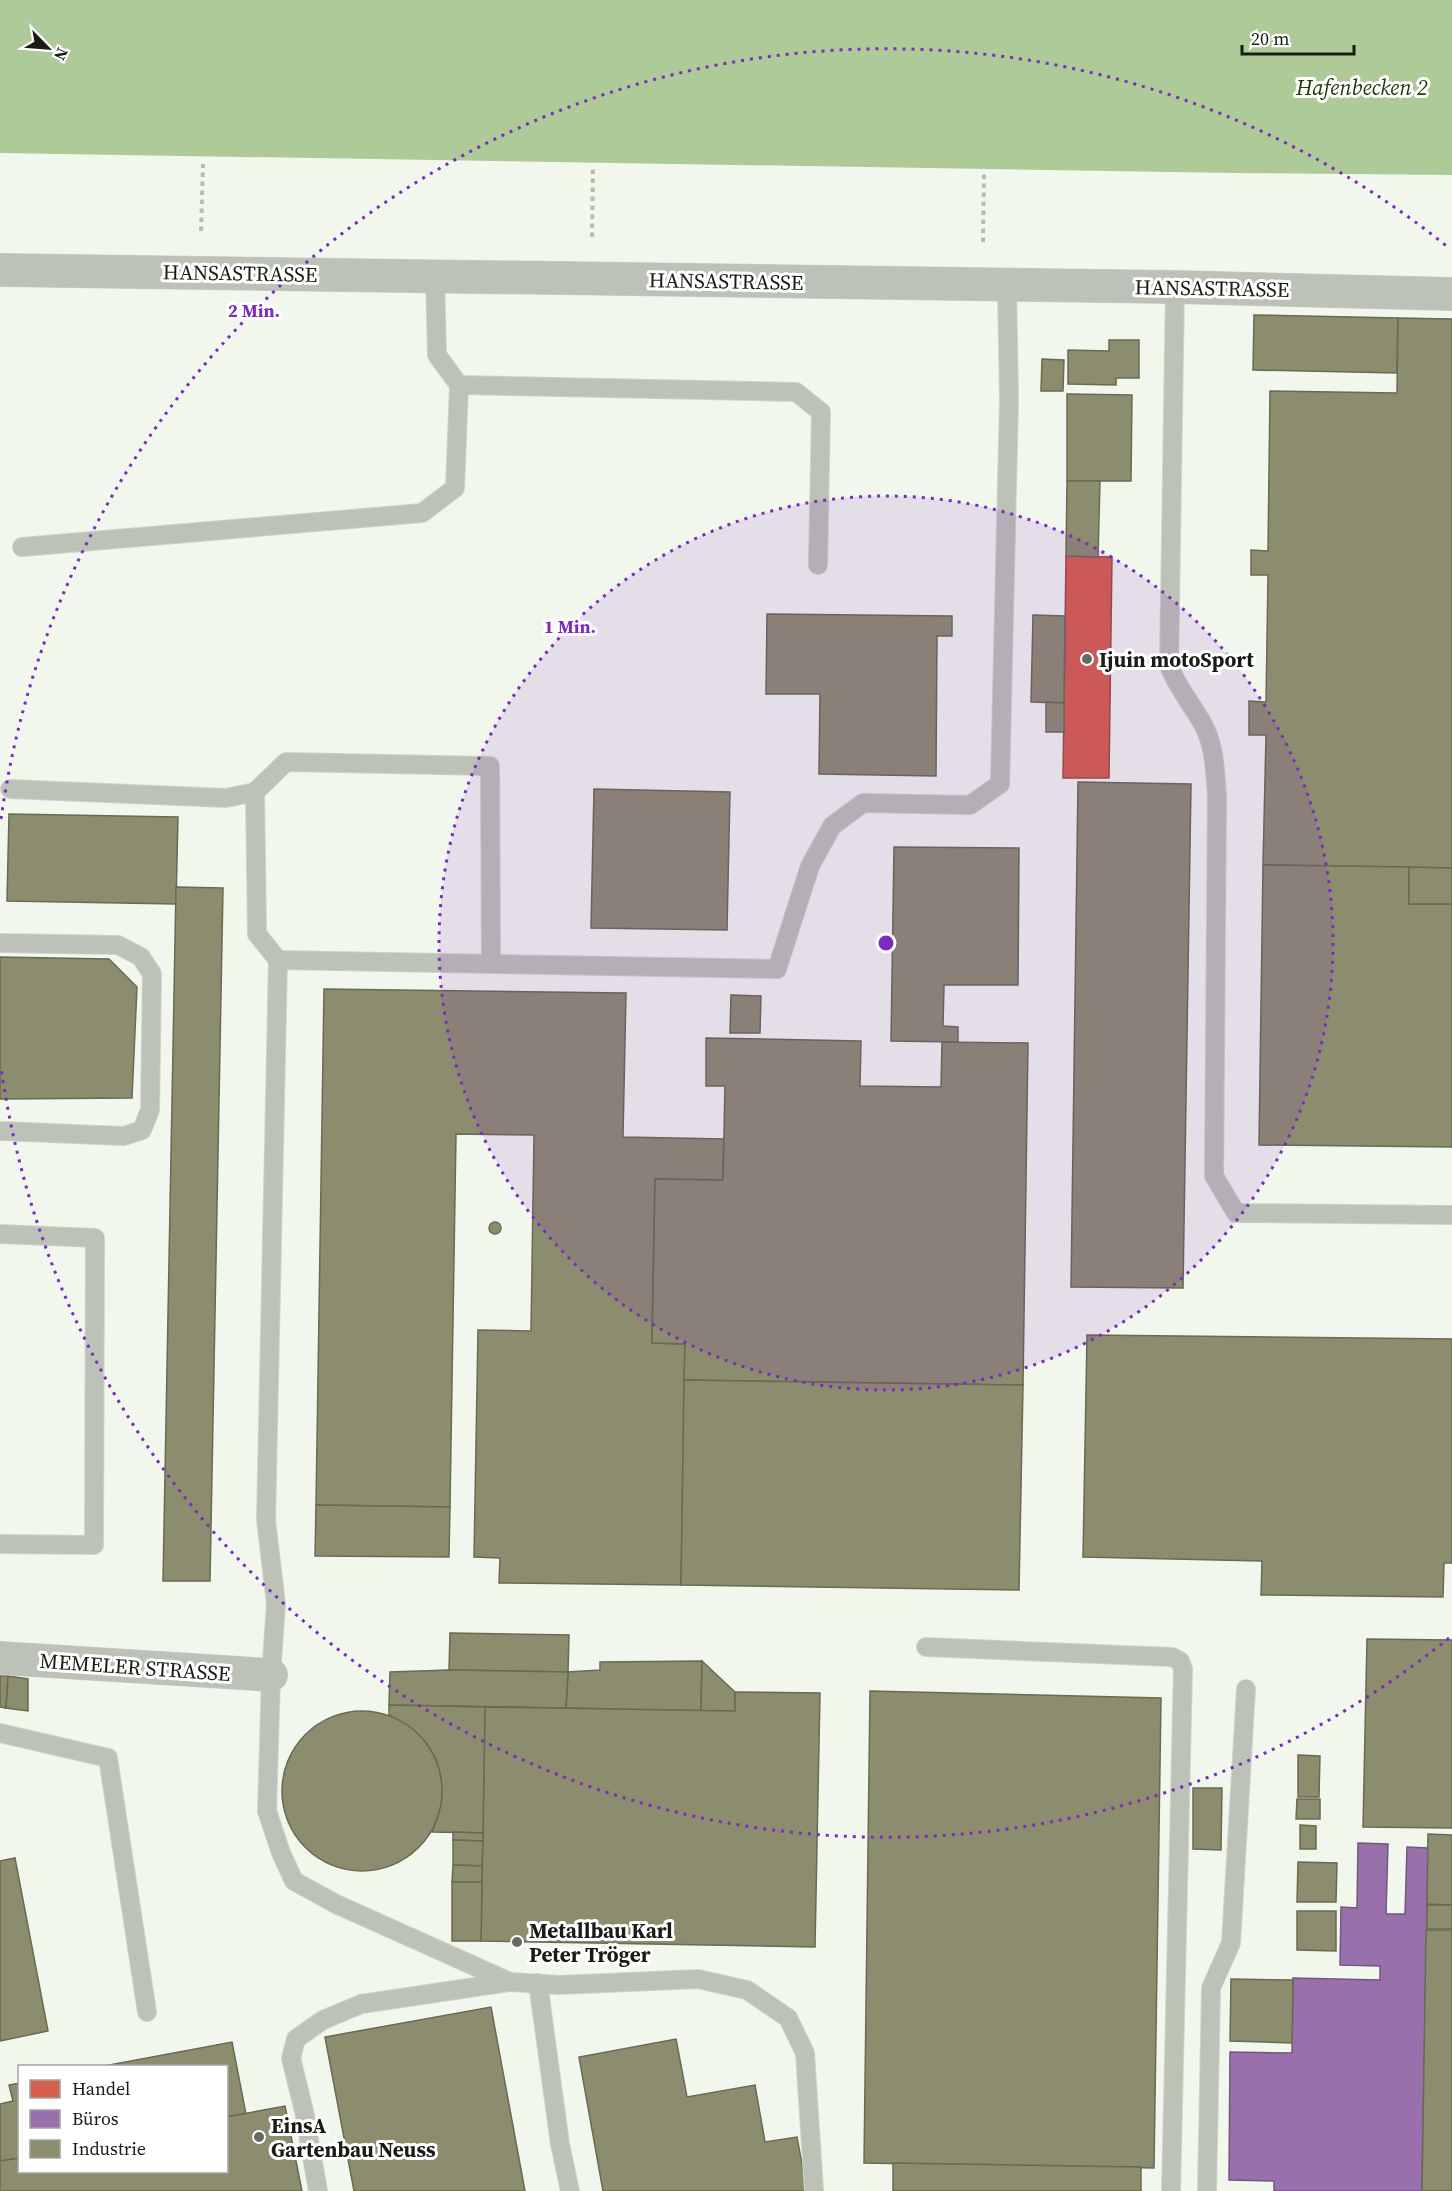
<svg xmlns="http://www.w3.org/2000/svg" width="1452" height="2191" viewBox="0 0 1452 2191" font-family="'Source Serif 4',serif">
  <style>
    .water { fill: #aeca98 }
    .shops { fill: #d6604d; stroke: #9d4c3c; stroke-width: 1.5 }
    .offices { fill: #9970ab; stroke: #72577e; stroke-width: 1.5 }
    .industry { fill: #8c8c6e; stroke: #696a53; stroke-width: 1.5 }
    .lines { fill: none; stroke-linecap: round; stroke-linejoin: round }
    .service-casing { stroke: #cfd3cb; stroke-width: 20 }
    .minor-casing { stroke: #cfd3cb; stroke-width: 34 }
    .path { stroke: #b7bcb3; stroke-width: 4; stroke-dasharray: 4.5 4.5; stroke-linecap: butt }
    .service { stroke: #bcc2b7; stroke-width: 18 }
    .minor { stroke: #bcc2b7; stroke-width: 33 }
    .ring { fill: none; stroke: #7b2cbf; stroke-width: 3; stroke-dasharray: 3 6 }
    .poi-dot { fill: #646961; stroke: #fff; stroke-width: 2 }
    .labels { text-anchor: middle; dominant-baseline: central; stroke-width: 6; stroke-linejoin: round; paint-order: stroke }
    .street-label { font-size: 21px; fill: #181c15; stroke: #fff }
    .poi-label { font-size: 21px; font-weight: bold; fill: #181c15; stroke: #fff; text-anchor: start }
    .water-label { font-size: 22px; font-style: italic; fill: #223908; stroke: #fff }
    .centre { fill: #7b2cbf; stroke: #fff; stroke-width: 3 }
    .ring-label { font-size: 18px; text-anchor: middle; font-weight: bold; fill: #7b2cbf; stroke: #fff; stroke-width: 6; stroke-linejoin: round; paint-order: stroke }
  </style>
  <rect width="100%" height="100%" fill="#f2f7ed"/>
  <path class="water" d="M0,0H1452V175L1233,173L0,153Z"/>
  <path class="shops" d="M1066,556L1112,557L1109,778H1063Z"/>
  <path class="offices" d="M1358,1843L1388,1844L1386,1914H1405L1407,1847L1428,1848L1422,2191H1274V2181L1229,2180L1230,2052L1292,2053L1293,1978L1380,1980V1966L1340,1965L1341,1907L1357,1908Z"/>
  <g class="industry">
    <path d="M1254,315L1398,318L1397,373L1253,370Z"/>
    <path d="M1398,318L1452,319V868L1263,865L1266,735H1249V701L1266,702L1268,575H1251V550L1268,551L1270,391L1397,393Z"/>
    <path d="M1109,340H1139V378H1116V385L1068,384V350L1109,351Z"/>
    <path d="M1042,359L1064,360L1063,391H1041Z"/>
    <path d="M1067,394L1132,395L1131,481H1067Z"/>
    <path d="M1067,481H1100L1098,557L1066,556Z"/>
    <path d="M767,614L952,616V636H937L936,776L819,774L820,694H766Z"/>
    <path d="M1033,615L1065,616L1064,703L1031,702Z"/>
    <path d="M1046,702L1064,703V732H1046Z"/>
    <path d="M1078,782L1191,784L1183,1288L1071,1287Z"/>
    <path d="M594,789L730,792L727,930L591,928Z"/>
    <path d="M9,814L178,817L176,904L7,901Z"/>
    <path d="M894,847L1019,848L1018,985H944L943,1026L958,1027V1042L891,1041Z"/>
    <path d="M1263,865L1409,867V904H1452V1147L1259,1145Z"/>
    <path d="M1409,867L1452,868V904H1409Z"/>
    <path d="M176,887L223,888L210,1581H163Z"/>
    <path d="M0,957L109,959L137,987L132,1098L0,1099Z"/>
    <path d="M324,989L626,993L623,1137L724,1139L723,1180L655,1179L652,1343L685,1344L681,1585L499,1583L500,1558L474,1557L478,1330L531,1331L534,1135L456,1134L450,1507L316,1505Z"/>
    <path d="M731,995L761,996L760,1033H730Z"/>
    <path d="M706,1038L861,1041L860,1086L941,1087L942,1042L1028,1043L1023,1385L684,1380L685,1344L652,1343L655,1179L723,1180L725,1086H706Z"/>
    <circle cx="495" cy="1228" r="6"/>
    <path d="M1087,1335L1452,1339V1563H1444L1443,1597L1261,1595L1262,1561L1083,1557Z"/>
    <path d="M684,1380L1023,1385L1019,1590L681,1585Z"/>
    <path d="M316,1505L450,1507L449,1557L315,1556Z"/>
    <path d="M450,1633L569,1635L568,1672L449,1670Z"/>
    <path d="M1367,1639L1452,1640V1828L1363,1827Z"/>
    <path d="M702,1661L701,1711L566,1708L568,1672L600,1670V1662Z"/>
    <path d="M702,1661L735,1692V1711H701Z"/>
    <path d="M449,1670L568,1672L566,1708L389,1705L390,1672Z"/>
    <path d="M0,1676H8L6,1708L0,1707Z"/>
    <path d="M8,1676L28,1679V1711L6,1708Z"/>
    <path d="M870,1691L1161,1698L1154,2168L864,2163Z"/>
    <path d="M735,1692L820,1693L815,1947L481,1941L485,1707L735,1711Z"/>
    <path d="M389,1705L485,1707L483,1833L432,1832L438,1816L442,1796L441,1777L436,1759L427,1744L414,1730L389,1715Z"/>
    <circle cx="362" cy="1791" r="80"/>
    <path d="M1298,1755L1320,1756L1319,1797H1298Z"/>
    <path d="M1193,1788H1222L1221,1850L1193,1849Z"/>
    <path d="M1297,1799H1320V1819H1296Z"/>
    <path d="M1300,1825L1316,1826V1849H1300Z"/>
    <path d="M453,1832L483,1833V1841L453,1840Z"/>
    <path d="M1428,1834L1452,1835V1905L1427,1904Z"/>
    <path d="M453,1840L483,1841L482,1866L453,1865Z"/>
    <path d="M15,1858L48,2031L0,2041V1861Z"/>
    <path d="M1298,1862L1337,1863L1336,1902H1297Z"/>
    <path d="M453,1865L482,1866V1882H452Z"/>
    <path d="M452,1882H482L481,1941H452Z"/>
    <rect x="1427" y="1905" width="25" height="24"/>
    <path d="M1297,1911H1336V1951L1297,1950Z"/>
    <path d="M1426,1930H1452V2191H1422Z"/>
    <path d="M1231,1979L1293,1980L1292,2043L1230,2041Z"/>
    <path d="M491,2007L525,2191H354L325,2037Z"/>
    <path d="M676,2039L687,2097L755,2085L765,2142L797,2137L807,2191H603L579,2057Z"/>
    <path d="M232,2042L246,2114L226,2117V2066H104Z"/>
    <path d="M20,2083V2158L0,2161V2104L13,2101L9,2085Z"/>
    <path d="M285,2106L302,2191H0V2161L20,2158V2172H226V2117Z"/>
    <path d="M893,2163L1141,2167V2191H893Z"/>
  </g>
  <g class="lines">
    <g class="service-casing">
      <g id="service">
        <path d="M435,276L437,355L459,385L796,392L821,412L818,565"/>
        <path d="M1175,287L1169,666C1177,686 1189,701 1200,719C1215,743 1215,769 1217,797L1214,1176L1236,1213L1452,1215"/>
        <path d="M22,547L422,513L455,488L459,385"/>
        <path d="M10,789L226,798L255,792L286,762L490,766L491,963"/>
        <path d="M255,792L257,934L278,960"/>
        <path d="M0,943L118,945L141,957L152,974L150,1110L142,1130L124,1136L0,1131"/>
        <path d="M0,1234L95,1238L94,1545L0,1544"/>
        <path d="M926,1647L1172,1657L1180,1661L1183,1669L1171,2191"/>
        <path d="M0,1733L108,1758L147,2012"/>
        <path d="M538,1983L560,2144L570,2191"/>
        <path d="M318,2191L304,2111L291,2058L296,2039L323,2020L361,2004L509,1982"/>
        <path d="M814,2191L805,2053L788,2018L747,1990L698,1979L559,1985L510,1982L336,1904L294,1881L281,1853L267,1811L271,1675L276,1604L266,1520L278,960L777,969L810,866L832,826L863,803L970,805L1000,784L1009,399L1007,285"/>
        <path d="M1207,2191L1211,1988L1231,1943L1246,1689"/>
      </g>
    </g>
    <g class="minor-casing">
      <g id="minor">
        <path d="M0,270L1175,287L1452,294"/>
        <path d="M0,1658L271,1675"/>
      </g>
    </g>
    <g class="path">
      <path d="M201,231L203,164"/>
      <path d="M592,237L593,165"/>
      <path d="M983,242L984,172"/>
    </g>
    <use href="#service" class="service"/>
    <use href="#minor" class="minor"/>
  </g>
  <circle cx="886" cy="943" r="447" fill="#7b2cbf" fill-opacity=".12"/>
  <g class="ring">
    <circle cx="886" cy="943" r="447"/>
    <path d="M1449 1638A894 894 0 0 1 1 1067M1 819A894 894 0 0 1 1449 248"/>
  </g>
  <g class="poi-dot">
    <circle cx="1087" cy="659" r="6"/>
    <circle cx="517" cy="1942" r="6"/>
    <circle cx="259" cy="2137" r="6"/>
  </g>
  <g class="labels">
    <g class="street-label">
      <text transform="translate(240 273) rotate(1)">HANSASTRASSE</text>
      <text transform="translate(726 281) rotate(1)">HANSASTRASSE</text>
      <text transform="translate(1212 288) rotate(1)">HANSASTRASSE</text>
      <text transform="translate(135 1667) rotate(4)">MEMELER STRASSE</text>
    </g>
    <g class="poi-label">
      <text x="1099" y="659">Ijuin motoSport</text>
      <text x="529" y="1930">Metallbau Karl<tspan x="529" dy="24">Peter Tröger</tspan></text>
      <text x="271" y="2125">EinsA<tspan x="271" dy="24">Gartenbau Neuss</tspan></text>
    </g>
    <g class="water-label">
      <text x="1362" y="87">Hafenbecken 2</text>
    </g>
  </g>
  <circle cx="886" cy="943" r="9" class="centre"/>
  <g class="ring-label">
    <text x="254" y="317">2 Min.</text>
    <text x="570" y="633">1 Min.</text>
  </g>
  <rect x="18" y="2065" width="210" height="108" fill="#ffffff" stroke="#a3a4a1" stroke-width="1.5"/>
  <rect x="30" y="2080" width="30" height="18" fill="#d6604d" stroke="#a3a4a1" stroke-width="1.5"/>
  <text x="72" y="2095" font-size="18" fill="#181c15">Handel</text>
  <rect x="30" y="2110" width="30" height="18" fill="#9970ab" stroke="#a3a4a1" stroke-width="1.5"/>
  <text x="72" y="2125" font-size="18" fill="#181c15">Büros</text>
  <rect x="30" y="2140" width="30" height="18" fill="#8c8c6e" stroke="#a3a4a1" stroke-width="1.5"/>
  <text x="72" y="2155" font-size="18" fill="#181c15">Industrie</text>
  <g transform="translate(48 48) rotate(115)" stroke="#ffffff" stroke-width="4.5" paint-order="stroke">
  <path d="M0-4.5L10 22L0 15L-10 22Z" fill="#181c15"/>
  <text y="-9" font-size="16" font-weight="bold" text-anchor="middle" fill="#181c15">N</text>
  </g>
  <path d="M1242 45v9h112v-9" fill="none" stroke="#181c15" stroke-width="3"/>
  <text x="1251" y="45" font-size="18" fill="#181c15" stroke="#ffffff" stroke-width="4.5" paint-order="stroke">20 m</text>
</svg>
